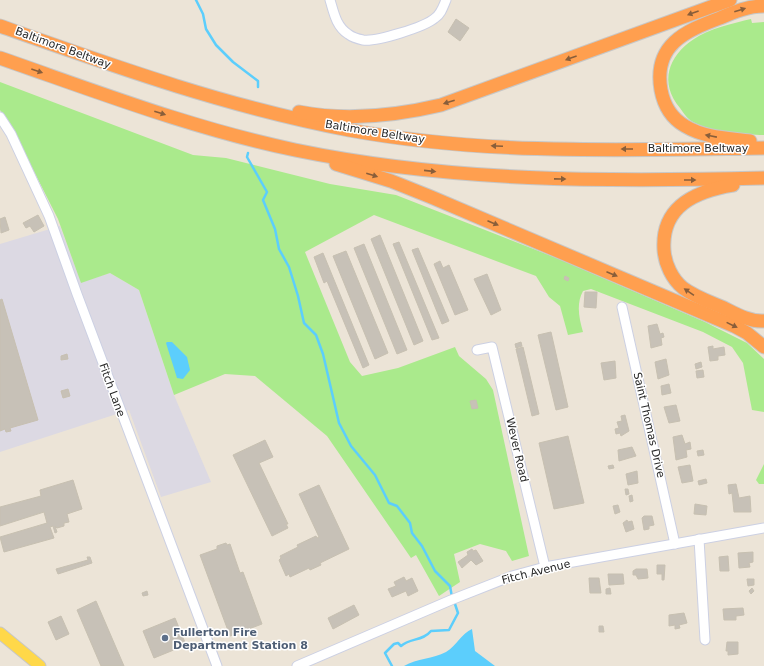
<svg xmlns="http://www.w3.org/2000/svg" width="764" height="666" viewBox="0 0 764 666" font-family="'DejaVu Sans',sans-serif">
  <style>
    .industrial { fill: #dcd9e3 }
    .green { fill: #aaea8c }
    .water { fill: #5ccefc }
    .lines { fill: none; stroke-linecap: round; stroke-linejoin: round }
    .stream { stroke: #5ccefc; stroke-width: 2.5 }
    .building { fill: #c7c1b7; stroke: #c7c0b1 }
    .minor-casing { stroke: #ccd0e3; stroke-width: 11 }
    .major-casing { stroke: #c7c7c7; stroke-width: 13 }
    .highway-casing { stroke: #c7c7c7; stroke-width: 15 }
    .minor { stroke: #fff; stroke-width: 9 }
    .major { stroke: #ffd849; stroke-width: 11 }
    .highway { stroke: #ff9f4f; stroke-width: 13 }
    .oneway { fill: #895e3a }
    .service-dot { fill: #5c6f8a; stroke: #fff; stroke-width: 1.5 }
    .labels { text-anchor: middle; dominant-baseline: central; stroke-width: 3; stroke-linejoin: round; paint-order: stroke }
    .street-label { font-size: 11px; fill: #282828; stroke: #fff }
    .service-label { font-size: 11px; font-weight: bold; fill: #4e5e75; stroke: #fff; text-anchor: start }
  </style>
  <rect width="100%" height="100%" fill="#ece4d7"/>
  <path class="industrial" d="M60,226L81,282L110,273L139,290L174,395L211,482L161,497L129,410L0,452V244Z"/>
  <g class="green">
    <path d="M751,19L752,23L764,22V135C744,135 707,132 690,120C686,117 683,112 680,108C659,83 668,56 694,39C708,29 734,23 751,19Z"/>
    <path d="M0,82L193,155L226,158L330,184L396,195L559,259L705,322L747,343L764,359V412L752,410L743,363L732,347L703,332L591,289L583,291C576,304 579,318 583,332L568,335L560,306L549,297L536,276L374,215L305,252L350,362L362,376L398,368L455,347L459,356L486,379L493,390L529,556L512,561L506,551L480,544L454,554L460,582L439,596L416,555L411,558L327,436L255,376L225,374L174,395L139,290L110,273L81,283L58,219L12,128L0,110Z"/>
    <path d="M764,464V484H759L756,480Z"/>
  </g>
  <g class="water">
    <path d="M167,342H172L187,357L190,370L183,379L177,378L166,343Z"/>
    <path d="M472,629L475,651L495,666H404C417,658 433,659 446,652C456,646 462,633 472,629Z"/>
  </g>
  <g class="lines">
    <g class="stream">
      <path d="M196,0L203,14L206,29L216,45L233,62L258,81V87"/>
      <path d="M248,153L247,157L267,192L263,200L275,229L279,249L289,267L298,296L304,323L316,335L323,354L339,423L351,446L375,475L389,503L397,506L410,523L412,533L422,546L435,571L450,586L452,597"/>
      <path d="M392,666L385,653L394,644L398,643L401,646C410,638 423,641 431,631L449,630L458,613L454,601"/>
    </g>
  </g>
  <g class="building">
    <path d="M456,19L469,28L460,41L448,32Z"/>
    <path d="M38,215L44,226L34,232L30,226L26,228L23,223Z"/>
    <path d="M5,217L9,230L1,233L0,219Z"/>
    <path d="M380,235L423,341L414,345L371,239Z"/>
    <path d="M399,242L439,338L432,340L393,244Z"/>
    <path d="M364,244L407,350L397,354L354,248Z"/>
    <path d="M418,248L449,321L442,324L412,250Z"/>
    <path d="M346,251L388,353L375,359L333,256Z"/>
    <path d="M323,253L369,365L363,368L327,281L324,283L314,257Z"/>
    <path d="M440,261L443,268L449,265L468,310L455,315L434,264Z"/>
    <path d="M487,274L501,310L491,315L474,279Z"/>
    <path d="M565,276L569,278L568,281L564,279Z"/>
    <path d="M585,292H597L596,308L584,307Z"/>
    <path d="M2,299L38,420L10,428L11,431L6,432L5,429L0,431V300Z"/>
    <path d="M657,324L660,334L663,333L664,337L661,338L662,345L651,348L648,326Z"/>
    <path d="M551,332L568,407L556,410L538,335Z"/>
    <path d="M521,342L522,346L516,348L515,344Z"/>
    <path d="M713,346V349L724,347L725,355L718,356V360L710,361L708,347Z"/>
    <path d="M523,347L539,414L532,416L516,349Z"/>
    <path d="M67,354L68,359L61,360V356Z"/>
    <path d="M666,359L669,375L658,379L655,362Z"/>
    <path d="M615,361L616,378L604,380L601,363Z"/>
    <path d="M701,362L702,367L696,369L695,364Z"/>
    <path d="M703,370L704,377L697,378L696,371Z"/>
    <path d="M669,384L671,393L662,395L661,386Z"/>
    <path d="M68,389L70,396L63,398L61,391Z"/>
    <path d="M476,400L478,408L472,409L470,401Z"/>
    <path d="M676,405L680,421L669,423L664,407Z"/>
    <path d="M625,415L629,431L621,436L620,433L616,434L615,429L619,428L617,422L622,421L621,416Z"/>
    <path d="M682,435L685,444L690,442L691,449L686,450L687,457L676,460L673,437Z"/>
    <path d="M568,436L584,503L554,509L539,443Z"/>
    <path d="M265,440L273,457L259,463L288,524H286L288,528L272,536L233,455Z"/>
    <path d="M632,447L636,456L619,461L618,450Z"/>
    <path d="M703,450L704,455L698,456L697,451Z"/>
    <path d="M613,465L614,468L609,469L608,466Z"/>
    <path d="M690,465L693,481L682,483L678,467Z"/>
    <path d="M637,471L638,483L628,485L626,474Z"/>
    <path d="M706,479L707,483L699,485L698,481Z"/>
    <path d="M73,480L82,509L67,514L69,522L64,523V526L57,528L55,526L57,532L55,533L53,526L50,527L54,538L4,552L0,537L47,523L44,512L0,526V507L41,496L40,490Z"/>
    <path d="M736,484L739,498L750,496L751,512H734L732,493L729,494L728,485Z"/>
    <path d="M319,485L349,549L320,563L321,565L310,570L309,568L290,577L289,574L286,576L279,560L281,558L280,556L298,547L297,545L316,536L317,538L319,537L299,494Z"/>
    <path d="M625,489H628L629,494L626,495Z"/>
    <path d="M632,495L633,501L630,502L629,496Z"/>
    <path d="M695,504L707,506L706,515L694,514Z"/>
    <path d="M618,505L620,512L615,514L613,506Z"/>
    <path d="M644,516H652L654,525L649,526V529L644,530L642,518Z"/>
    <path d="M627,520L628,522L632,521L634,529L626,532L623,523Z"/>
    <path d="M226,543L227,545L230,544L240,573L243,572L262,624L230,636L200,555L217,549V546Z"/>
    <path d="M472,549L473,551L476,550L483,561L476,565L471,560L462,568L458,562L468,555L467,552Z"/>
    <path d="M753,552V562L749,563L750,567L739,568L738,553Z"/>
    <path d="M728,556L729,571H720L719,557Z"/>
    <path d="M87,557H90L92,563L58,574L56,569L88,560Z"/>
    <path d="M657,565H665L664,580H662V574H657Z"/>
    <path d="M636,569H647L648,578L638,579L636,575H633V571Z"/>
    <path d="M608,574H623L624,584L609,585Z"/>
    <path d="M404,577L406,581L412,578L418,591L408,596L406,591L392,597L388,589L396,586L394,582Z"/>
    <path d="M589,578H599L601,593H590Z"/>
    <path d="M747,579H754V585L748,586Z"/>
    <path d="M610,588L611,594H606V589Z"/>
    <path d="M752,588L754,591L751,594L749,591Z"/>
    <path d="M147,591L148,595L143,596L142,593Z"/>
    <path d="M96,601L124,666H101L77,610Z"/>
    <path d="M354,605L359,615L333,629L328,618Z"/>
    <path d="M743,608L744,615L736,616V620H724L723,609Z"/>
    <path d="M684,613L687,623L679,625L680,628L675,629V625L669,626V615Z"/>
    <path d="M61,616L69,634L56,640L48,622Z"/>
    <path d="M175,618L186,645L154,658L143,631Z"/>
    <path d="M599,626H603L604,632H599Z"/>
    <path d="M727,642H738V654L728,655V651H726Z"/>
  </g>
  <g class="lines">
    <g class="minor-casing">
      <g id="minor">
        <path d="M330,0C334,13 336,26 348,34C352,37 358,39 363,40C376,42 425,27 435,18C441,14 443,7 446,0"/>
        <path d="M0,117L11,134L49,216L77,294L217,666"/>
        <path d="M622,307L675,544"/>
        <path d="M477,350L492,347L545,567"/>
        <path d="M699,539L705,640"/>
        <path d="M297,666L451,600L512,576L545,567L764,528"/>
      </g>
    </g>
    <g class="major-casing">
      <path id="major" d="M0,633L40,666"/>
    </g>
    <g class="highway-casing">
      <g id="highway">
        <path d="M0,26C116,67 228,107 349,130C485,155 626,150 764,148"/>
        <path d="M0,58C98,92 194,129 295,150C450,182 607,182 764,178"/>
        <path d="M299,112C346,121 395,116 441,105L730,0"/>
        <path d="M750,141C728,138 705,138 685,126C671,118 664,106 661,90C653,45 685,31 720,18C734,12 748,6 764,6"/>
        <path d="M336,164L391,181L431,197L734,326L747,333L764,347"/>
        <path d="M733,185C696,191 661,206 664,250C665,264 672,279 683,288C695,297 710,302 724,308C736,314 750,322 764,321"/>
      </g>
    </g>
    <use href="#minor" class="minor"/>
    <use href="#major" class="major"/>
    <use href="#highway" class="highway"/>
  </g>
  <defs><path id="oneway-solid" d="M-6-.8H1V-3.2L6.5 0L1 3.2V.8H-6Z"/></defs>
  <g class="oneway">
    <use href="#oneway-solid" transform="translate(740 10) rotate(-18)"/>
    <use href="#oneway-solid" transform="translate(693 13) rotate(160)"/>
    <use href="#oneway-solid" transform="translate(571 58) rotate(160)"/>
    <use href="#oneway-solid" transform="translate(37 71) rotate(19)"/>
    <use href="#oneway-solid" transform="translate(449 102) rotate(162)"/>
    <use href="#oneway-solid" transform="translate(160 113) rotate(18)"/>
    <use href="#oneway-solid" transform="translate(711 136) rotate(-169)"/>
    <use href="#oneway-solid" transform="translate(497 146) rotate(-177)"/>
    <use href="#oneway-solid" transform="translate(627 149) rotate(-180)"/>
    <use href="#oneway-solid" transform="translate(430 171) rotate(6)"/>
    <use href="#oneway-solid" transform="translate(372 175) rotate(17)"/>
    <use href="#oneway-solid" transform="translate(560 179) rotate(1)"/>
    <use href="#oneway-solid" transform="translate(690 180)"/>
    <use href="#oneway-solid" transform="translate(493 223) rotate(23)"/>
    <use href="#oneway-solid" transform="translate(612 274) rotate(23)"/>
    <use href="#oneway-solid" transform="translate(689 292) rotate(-146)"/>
    <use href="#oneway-solid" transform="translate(732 325) rotate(26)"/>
  </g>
  <circle class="service-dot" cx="165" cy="638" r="4"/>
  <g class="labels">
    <g class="street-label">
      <text transform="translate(63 48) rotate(20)">Baltimore Beltway</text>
      <text transform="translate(375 132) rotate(9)">Baltimore Beltway</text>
      <text x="698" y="148">Baltimore Beltway</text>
      <text transform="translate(112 390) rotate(70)">Fitch Lane</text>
      <text transform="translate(649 425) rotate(77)">Saint Thomas Drive</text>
      <text transform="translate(517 450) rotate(77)">Wever Road</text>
      <text transform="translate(536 572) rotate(-14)">Fitch Avenue</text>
    </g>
    <g class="service-label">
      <text x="173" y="632">Fullerton Fire<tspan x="173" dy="13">Department Station 8</tspan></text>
    </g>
  </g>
</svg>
